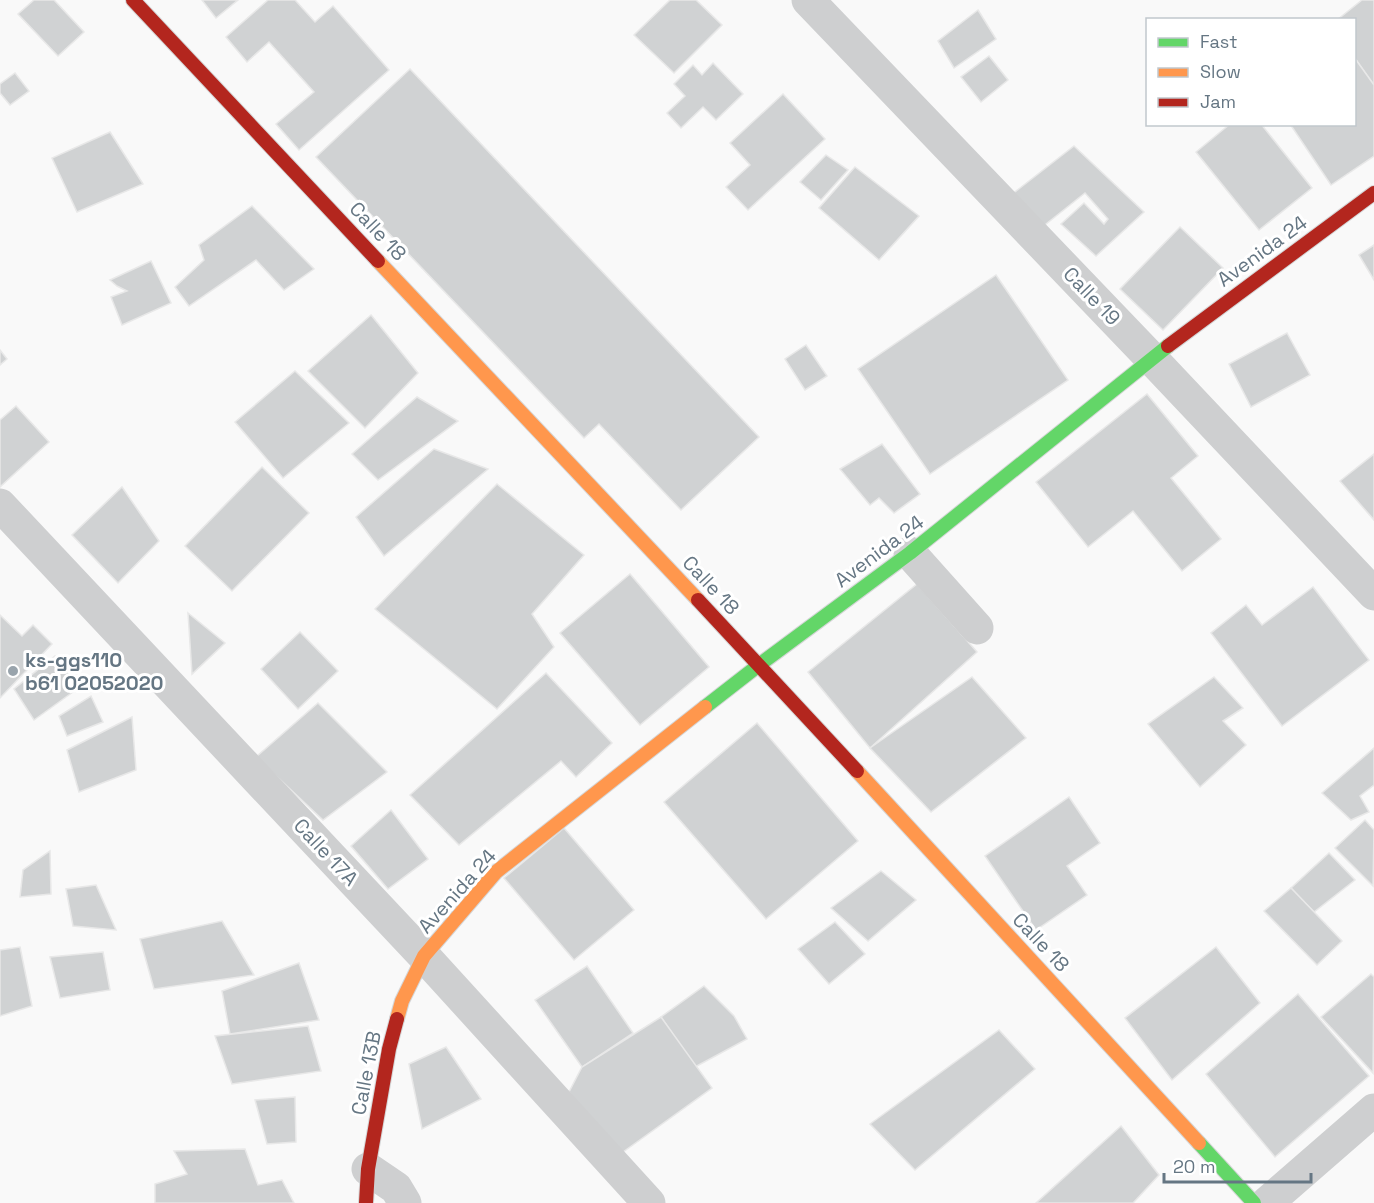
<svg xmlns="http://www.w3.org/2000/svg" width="1374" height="1203" viewBox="0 0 1374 1203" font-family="'Space Grotesk',sans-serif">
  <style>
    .building { fill: #d0d2d3; stroke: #e8e8e8; stroke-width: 1.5 }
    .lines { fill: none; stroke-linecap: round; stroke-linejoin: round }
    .fast-casing { stroke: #d5d6d7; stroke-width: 16 }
    .slow-casing { stroke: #d5d6d7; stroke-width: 16 }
    .jam-casing { stroke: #d5d6d7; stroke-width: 16 }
    .street { stroke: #cecfd0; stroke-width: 33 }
    .fast { stroke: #63d668; stroke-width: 14 }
    .slow { stroke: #ff974d; stroke-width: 14 }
    .jam { stroke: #b3261e; stroke-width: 14 }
    .poi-dot { fill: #99a4ac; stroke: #fff; stroke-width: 2 }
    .labels { text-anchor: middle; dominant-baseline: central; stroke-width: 6; stroke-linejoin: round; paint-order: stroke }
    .street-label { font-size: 20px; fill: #657683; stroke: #fff }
    .poi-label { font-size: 20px; font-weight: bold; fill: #657683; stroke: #fff; text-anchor: start }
  </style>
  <rect width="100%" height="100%" fill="#f9f9f9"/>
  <g class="building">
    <path d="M34,0H54L84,32L58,56L18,14Z"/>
    <path d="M202,0H238L216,18Z"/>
    <path d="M268,0H295L315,22L333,6L389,70L299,150L276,124L314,92L269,42L247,62L226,37Z"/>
    <path d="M670,0H696L722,25L674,73L634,35Z"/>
    <path d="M1362,0H1374V85L1354,57V20H1337Z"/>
    <path d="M978,10L996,39L954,68L938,41Z"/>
    <path d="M989,56L1008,80L981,102L961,77Z"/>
    <path d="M1354,57L1374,85V156L1331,185L1290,124H1354Z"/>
    <path d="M713,63L743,94L716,120L703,107L681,128L667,113L685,96L674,84L693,65L702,75Z"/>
    <path d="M410,69L759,437L681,510L599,424L584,438L316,157Z"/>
    <path d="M15,73L29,91L10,105L0,93V84Z"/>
    <path d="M783,94L825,139L748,210L726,187L750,165L730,143Z"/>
    <path d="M1230,124H1261L1312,188L1259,230L1196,152Z"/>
    <path d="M110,132L143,184L77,212L52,158Z"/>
    <path d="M1074,146L1144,212L1096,256L1061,224L1084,203L1104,224L1108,219L1085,193L1041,228L1011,195Z"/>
    <path d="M826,155L848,170L821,200L800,182Z"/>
    <path d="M855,167L919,216L879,260L819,208Z"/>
    <path d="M252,206L314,269L284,290L256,260L189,306L175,287L204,260L199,245Z"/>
    <path d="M1180,227L1223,268L1163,330L1120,289Z"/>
    <path d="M1374,245V280L1359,255Z"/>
    <path d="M151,261L171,303L122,325L111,297L127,291L117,286L110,280Z"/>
    <path d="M996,275L1068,380L930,474L858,369Z"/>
    <path d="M371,315L418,373L365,428L308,371Z"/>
    <path d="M1287,333L1310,375L1251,407L1229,364Z"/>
    <path d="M806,345L827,376L805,390L785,359Z"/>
    <path d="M0,350L7,359L0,365Z"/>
    <path d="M295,371L349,423L283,478L235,422Z"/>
    <path d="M1147,394L1198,456L1171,478L1221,539L1182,571L1133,511L1088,547L1036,482Z"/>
    <path d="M417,397L458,421L378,480L352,454Z"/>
    <path d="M16,406L49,442L0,487V420Z"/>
    <path d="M882,444L920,494L894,513L879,498L870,505L840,469Z"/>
    <path d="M434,449L488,469L384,556L356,517Z"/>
    <path d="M1374,454V520L1340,481Z"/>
    <path d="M262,467L309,513L232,591L185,546Z"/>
    <path d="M497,484L584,555L532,614L554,647L497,709L375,609Z"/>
    <path d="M122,487L159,541L118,583L72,535Z"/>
    <path d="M630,574L709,667L640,725L560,633Z"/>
    <path d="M917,584L977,652L870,748L808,672Z"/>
    <path d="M1313,587L1369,660L1282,726L1211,633L1246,605L1262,625Z"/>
    <path d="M188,613L225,643L192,674Z"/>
    <path d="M0,615L22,636L33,625L52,644L0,698Z"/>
    <path d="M300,632L338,671L298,709L261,669Z"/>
    <path d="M55,656L84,684L34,720L14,689Z"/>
    <path d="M546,673L612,743L576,777L561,761L459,845L410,795Z"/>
    <path d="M972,677L1026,738L931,812L870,748Z"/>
    <path d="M1214,677L1243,708L1223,721L1246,745L1200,787L1148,724Z"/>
    <path d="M91,696L103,722L67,736L59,716Z"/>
    <path d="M318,703L387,772L323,820L256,757Z"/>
    <path d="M132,717L136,770L79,792L67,750Z"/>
    <path d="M757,723L858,841L766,919L664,802Z"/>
    <path d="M1374,748V785L1360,796L1369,812L1351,820L1322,793Z"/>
    <path d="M1069,797L1100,843L1067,866L1087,895L1036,930L985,856Z"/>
    <path d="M391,810L428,859L388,889L351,846Z"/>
    <path d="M1365,820L1374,830L1373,886L1335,848Z"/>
    <path d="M564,828L634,910L574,960L504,878Z"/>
    <path d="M50,851L51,894L20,897L23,870Z"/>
    <path d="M1329,853L1355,880L1314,912L1291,888Z"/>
    <path d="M881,871L916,900L868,941L831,908Z"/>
    <path d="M96,885L116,930L73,926L66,889Z"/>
    <path d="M1291,888L1342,941L1317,965L1264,911Z"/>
    <path d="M222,921L254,975L154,989L140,939Z"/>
    <path d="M835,922L865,954L829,984L798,949Z"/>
    <path d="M20,947L32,1006L0,1016V950Z"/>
    <path d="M1216,947L1260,1003L1172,1080L1125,1018Z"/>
    <path d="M103,952L110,990L60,998L50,957Z"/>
    <path d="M299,963L319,1020L230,1034L222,991Z"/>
    <path d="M587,966L633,1033L582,1067L535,1000Z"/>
    <path d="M1371,974L1374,977L1373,1073L1321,1017Z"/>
    <path d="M704,986L734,1016L747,1039L695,1067L661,1017Z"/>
    <path d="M1298,994L1369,1076L1275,1157L1206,1074Z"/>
    <path d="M661,1017L712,1088L616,1157L569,1092L582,1067Z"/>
    <path d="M308,1026L321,1071L232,1084L215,1036Z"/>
    <path d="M999,1030L1035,1069L915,1170L870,1124Z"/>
    <path d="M446,1047L481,1099L422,1129L409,1064Z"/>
    <path d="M295,1097L296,1142L267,1144L255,1100Z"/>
    <path d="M1121,1126L1159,1175L1133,1203H1036Z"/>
    <path d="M245,1149L258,1185L282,1180L294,1203H155V1184L187,1174L174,1151Z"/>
  </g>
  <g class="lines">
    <g class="fast-casing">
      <g id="fast">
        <path d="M705,707L759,665L910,553L1168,346"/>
        <path d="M1199,1143L1254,1203"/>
      </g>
    </g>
    <g class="slow-casing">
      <g id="slow">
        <path d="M378,261L698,600"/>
        <path d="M857,771L1199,1143"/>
        <path d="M397,1019L402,1001L424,956L496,872L705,707"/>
      </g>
    </g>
    <g class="jam-casing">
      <g id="jam">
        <path d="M133,0L378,261"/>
        <path d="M1168,346L1374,193"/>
        <path d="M698,600L857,771"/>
        <path d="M366,1203L368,1169L389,1049L397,1019"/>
      </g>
    </g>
    <g class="street">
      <path d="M808,0L1151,358L1374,594"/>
      <path d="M0,505L424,956L649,1203"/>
      <path d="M910,553L977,628"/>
      <path d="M368,1169L396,1188L405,1203"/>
      <path d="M1267,1203L1374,1110"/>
    </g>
    <use href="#fast" class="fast"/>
    <use href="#slow" class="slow"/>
    <use href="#jam" class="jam"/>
  </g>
  <circle class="poi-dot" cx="13" cy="671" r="6"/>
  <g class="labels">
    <g class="street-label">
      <text transform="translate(378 231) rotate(47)">Calle 18</text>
      <text transform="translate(1262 251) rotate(-36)">Avenida 24</text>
      <text transform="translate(1092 296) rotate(46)">Calle 19</text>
      <text transform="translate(879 551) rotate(-37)">Avenida 24</text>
      <text transform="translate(711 585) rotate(47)">Calle 18</text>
      <text transform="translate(326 852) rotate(47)">Calle 17A</text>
      <text transform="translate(457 891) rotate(-48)">Avenida 24</text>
      <text transform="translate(1041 942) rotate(47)">Calle 18</text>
      <text transform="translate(366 1073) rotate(-79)">Calle 13B</text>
    </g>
    <g class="poi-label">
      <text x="25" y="660">ks-ggs110<tspan x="25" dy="23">b61 02052020</tspan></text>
    </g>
  </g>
  <rect x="1146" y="18" width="210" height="108" fill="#ffffff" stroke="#c1c8cd" stroke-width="1.5"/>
  <rect x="1158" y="38" width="30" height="9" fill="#63d668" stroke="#c1c8cd" stroke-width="1.5"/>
  <text x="1200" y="48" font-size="18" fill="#657683">Fast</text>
  <rect x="1158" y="68" width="30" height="9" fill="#ff974d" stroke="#c1c8cd" stroke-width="1.5"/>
  <text x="1200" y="78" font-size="18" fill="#657683">Slow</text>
  <rect x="1158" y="98" width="30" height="9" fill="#b3261e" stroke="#c1c8cd" stroke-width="1.5"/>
  <text x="1200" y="108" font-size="18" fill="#657683">Jam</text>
  <path d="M1164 1173v9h147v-9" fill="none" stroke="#657683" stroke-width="3"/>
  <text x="1173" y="1173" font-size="18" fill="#657683" stroke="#ffffff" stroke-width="4.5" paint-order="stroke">20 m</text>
</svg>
